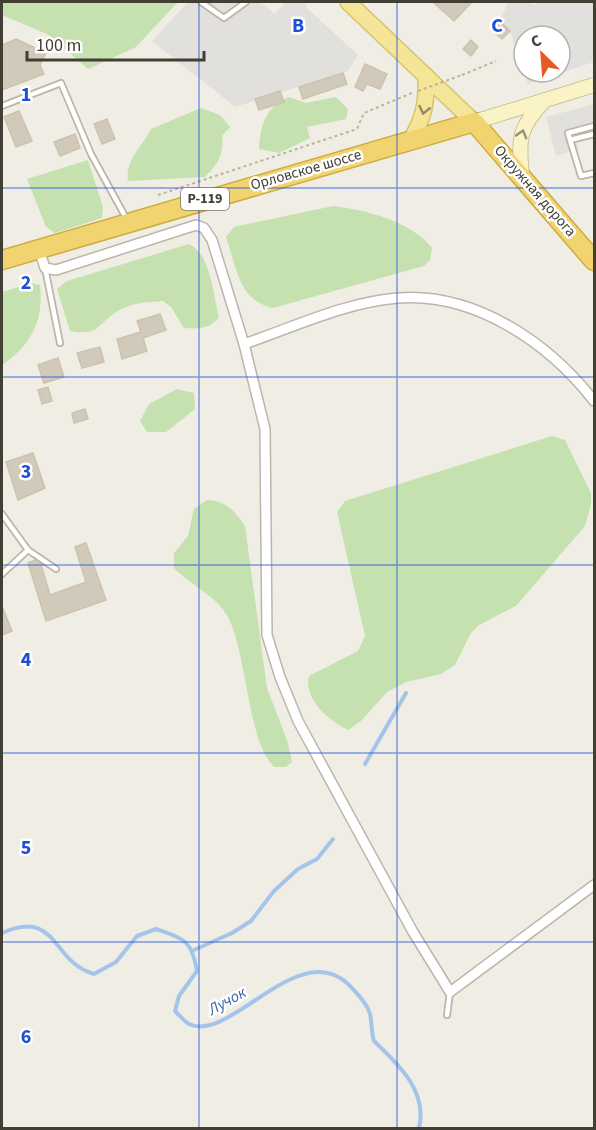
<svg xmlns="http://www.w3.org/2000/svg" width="596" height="1130" viewBox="0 0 596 1130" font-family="'Source Sans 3',sans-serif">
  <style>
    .green { fill: #c5e1b0 }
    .parking { fill: #e1e0dc }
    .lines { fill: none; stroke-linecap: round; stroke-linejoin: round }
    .stream { stroke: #a4c5e9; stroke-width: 4 }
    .building { fill: #d1caba; stroke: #cbc3ae; stroke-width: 1.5 }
    .lane-casing { stroke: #bbb6a8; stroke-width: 8 }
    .street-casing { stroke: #bbb6a8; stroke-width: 12 }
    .secondary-casing { stroke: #ccc497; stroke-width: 16 }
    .primary-casing { stroke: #d8c46a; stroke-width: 18 }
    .highway-casing { stroke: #ceaa40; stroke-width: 21 }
    .path { stroke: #bbb39a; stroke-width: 2; stroke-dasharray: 3 3; stroke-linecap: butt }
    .lane { stroke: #fff; stroke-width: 4.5 }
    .street { stroke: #fff; stroke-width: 9 }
    .secondary { stroke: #f9f3c5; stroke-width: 14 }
    .primary { stroke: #f5e598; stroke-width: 15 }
    .highway { stroke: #f1d46f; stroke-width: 18 }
    .path-bridge { stroke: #bbb39a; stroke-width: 2; stroke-dasharray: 3 3; stroke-linecap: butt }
    .oneway { stroke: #938961 }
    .oneway2 { stroke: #948f75 }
    .grid { fill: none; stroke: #1d4ed8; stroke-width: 1.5; stroke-opacity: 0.55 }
    .labels { text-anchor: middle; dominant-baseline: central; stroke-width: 5; stroke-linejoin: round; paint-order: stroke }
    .shield { fill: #fff; stroke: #7b7871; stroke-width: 1.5 }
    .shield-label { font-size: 14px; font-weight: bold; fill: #423e34 }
    .street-label { font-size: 15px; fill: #423e34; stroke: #fff }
    .water-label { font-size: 16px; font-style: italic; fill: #3869a3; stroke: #fff }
    .grid-label { font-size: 20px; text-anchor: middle; font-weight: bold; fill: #1d4ed8; stroke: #fff; stroke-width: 5; stroke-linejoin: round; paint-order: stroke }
  </style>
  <rect width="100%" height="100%" fill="#f0eee4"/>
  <g class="green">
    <path d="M2,2H178L136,47L88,69L49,35L2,15Z"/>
    <path d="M289,97L306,103L336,97L348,109L346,119L307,127L310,138L279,153L259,149C260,126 266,106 289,97Z"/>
    <path d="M201,108L220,115L230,127L222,136C224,155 218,164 205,177L128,181C125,160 142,147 151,129Z"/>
    <path d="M88,160L103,207L102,218L55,233L46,227L27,179Z"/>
    <path d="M333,206C366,210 411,221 432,248L430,260L424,266L273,308C238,300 237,268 226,237L234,227Z"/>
    <path d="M189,244C211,254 213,295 219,317C211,329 197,329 184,328L171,307L163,301C146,302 131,303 116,312C96,326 98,336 70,331L57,289L67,281Z"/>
    <path d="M31,283L40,285C44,321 31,345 2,365V292Z"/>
    <path d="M177,389L194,393L195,409L166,432H147L140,421L149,404Z"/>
    <path d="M552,436L565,440L591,493V505L585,526L516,606L479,625L471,633L455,665L441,674L406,682L387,692L361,721L348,730C329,721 303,699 309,676L358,651L365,636L337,512L345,501Z"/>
    <path d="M207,500C226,501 234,510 245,526L267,688L288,743L292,762L286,767H274C247,740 248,657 228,617C215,594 191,586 174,568V553L188,536L194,509Z"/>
  </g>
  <g class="parking">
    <path d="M188,2H260L275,14L285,2H306L307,8L358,55L348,71L235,107L152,41Z"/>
    <path d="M509,2H527L536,5L538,2H594V62L528,84L524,72H560V36H524V71L510,31L499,21Z"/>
    <path d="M594,104V131L575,136L579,149L556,156L546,117Z"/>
  </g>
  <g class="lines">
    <g class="stream">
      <path d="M365,764L406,693"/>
      <path d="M2,933C58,908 51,962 94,974L116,962L137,936L156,929C184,939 192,940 197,971L179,996L175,1011C179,1015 184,1021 189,1024C231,1044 300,933 351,987C358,995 367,1003 370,1014C372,1022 371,1032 374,1041C398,1064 428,1091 419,1128"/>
      <path d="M194,950L232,933L251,921L274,891L298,869L317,859L333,839"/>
    </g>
  </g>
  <g class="building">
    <path d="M433,2H472L454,21Z"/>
    <path d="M499,21L510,31L502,39L492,30Z"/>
    <path d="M16,39L46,53L40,65L44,74L2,90V45Z"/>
    <path d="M471,40L478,47L471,56L463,49Z"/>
    <path d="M365,64L387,74L380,89L367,84L363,91L355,87Z"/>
    <path d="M343,73L347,84L303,99L299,87Z"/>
    <path d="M280,91L284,102L259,110L255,99Z"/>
    <path d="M19,111L32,141L16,147L4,117Z"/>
    <path d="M107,119L115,139L102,144L94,124Z"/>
    <path d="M75,134L80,148L60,156L54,142Z"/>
    <path d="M160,314L166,330L143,338L147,351L122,359L117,339L141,332L137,321Z"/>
    <path d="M100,347L104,362L82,368L77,353Z"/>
    <path d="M58,358L64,377L44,383L38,365Z"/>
    <path d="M48,387L52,401L42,404L38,390Z"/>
    <path d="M85,409L88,419L74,423L72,413Z"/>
    <path d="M33,453L45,488L18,500L6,462Z"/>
    <path d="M86,543L106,600L46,621L28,563L35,560L41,564L50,595L86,582L75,547Z"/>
    <path d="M2,606L12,631L2,635Z"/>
  </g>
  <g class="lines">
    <g class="lane-casing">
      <g id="lane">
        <path d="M201,2L224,18L246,2"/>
        <path d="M2,106L61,83L91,154L126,218"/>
        <path d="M594,126L568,133L581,176L594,173"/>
        <path d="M570,140L594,134"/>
        <path d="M45,268L60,343"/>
        <path d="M2,514L28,550L56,569"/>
        <path d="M2,574L28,550"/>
        <path d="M447,1015L450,992"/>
      </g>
    </g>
    <g class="street-casing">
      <g id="street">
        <path d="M39,249L45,268L56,270L196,225L204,228L212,240L244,344C294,327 346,302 398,298C475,292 549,343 594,401"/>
        <path d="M244,344L265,429L267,635L280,677L298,721L413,932L450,992L594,885"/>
      </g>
    </g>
    <g class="secondary-casing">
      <g id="secondary">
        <path d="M474,122L594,85"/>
        <path d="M522,174C518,139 519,128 543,102"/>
      </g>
    </g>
    <g class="primary-casing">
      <g id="primary">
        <path d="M348,2L474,122"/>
        <path d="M410,141C424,119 427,102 426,76"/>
      </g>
    </g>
    <g class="highway-casing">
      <path id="highway" d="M2,260L474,122L594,261"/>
    </g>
    <g class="path">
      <path d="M462,75L496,61"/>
      <path d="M158,195L357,129L364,113L412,93"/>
    </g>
    <use href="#lane" class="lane"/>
    <use href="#street" class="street"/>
    <use href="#secondary" class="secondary"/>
    <use href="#primary" class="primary"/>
    <use href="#highway" class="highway"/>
    <path class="path-bridge" d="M418,91L462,75"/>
  </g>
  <defs><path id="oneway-chevron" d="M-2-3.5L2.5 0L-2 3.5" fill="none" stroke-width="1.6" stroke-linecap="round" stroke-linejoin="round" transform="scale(1.5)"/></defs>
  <use class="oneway" href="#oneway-chevron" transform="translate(424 110) rotate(103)"/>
  <use class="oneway2" href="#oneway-chevron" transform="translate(522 134) rotate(-74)"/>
  <path class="grid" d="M199,2V1128M397,2V1128M2,188H594M2,377H594M2,565H594M2,753H594M2,942H594"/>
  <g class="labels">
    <rect class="shield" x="181" y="188" width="48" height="22" rx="4.5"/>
    <g class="shield-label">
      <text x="205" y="199">Р-119</text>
    </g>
    <g class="street-label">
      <text transform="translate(306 170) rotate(-16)">Орловское шоссе</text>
      <text transform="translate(535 191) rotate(49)">Окружная дорога</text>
    </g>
    <g class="water-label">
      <text transform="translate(227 1001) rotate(-29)">Лучок</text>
    </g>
  </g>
  <g class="grid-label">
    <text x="298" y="32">B</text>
    <text x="497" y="32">C</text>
    <text x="26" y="101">1</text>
    <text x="26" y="289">2</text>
    <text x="26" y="478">3</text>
    <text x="26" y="666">4</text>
    <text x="26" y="854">5</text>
    <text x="26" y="1043">6</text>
  </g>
  <rect width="596" height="1130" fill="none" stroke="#423e34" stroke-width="6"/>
  <g transform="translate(542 54) rotate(335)"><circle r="28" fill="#ffffff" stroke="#b3b2ae" stroke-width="1.5"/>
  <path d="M0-4.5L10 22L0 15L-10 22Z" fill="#e65825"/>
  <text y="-9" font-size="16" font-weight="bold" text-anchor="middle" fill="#423e34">С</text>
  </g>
  <path d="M27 51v9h177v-9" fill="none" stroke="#423e34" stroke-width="3"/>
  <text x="36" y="51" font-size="18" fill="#423e34" stroke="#ffffff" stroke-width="4.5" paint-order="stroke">100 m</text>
</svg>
